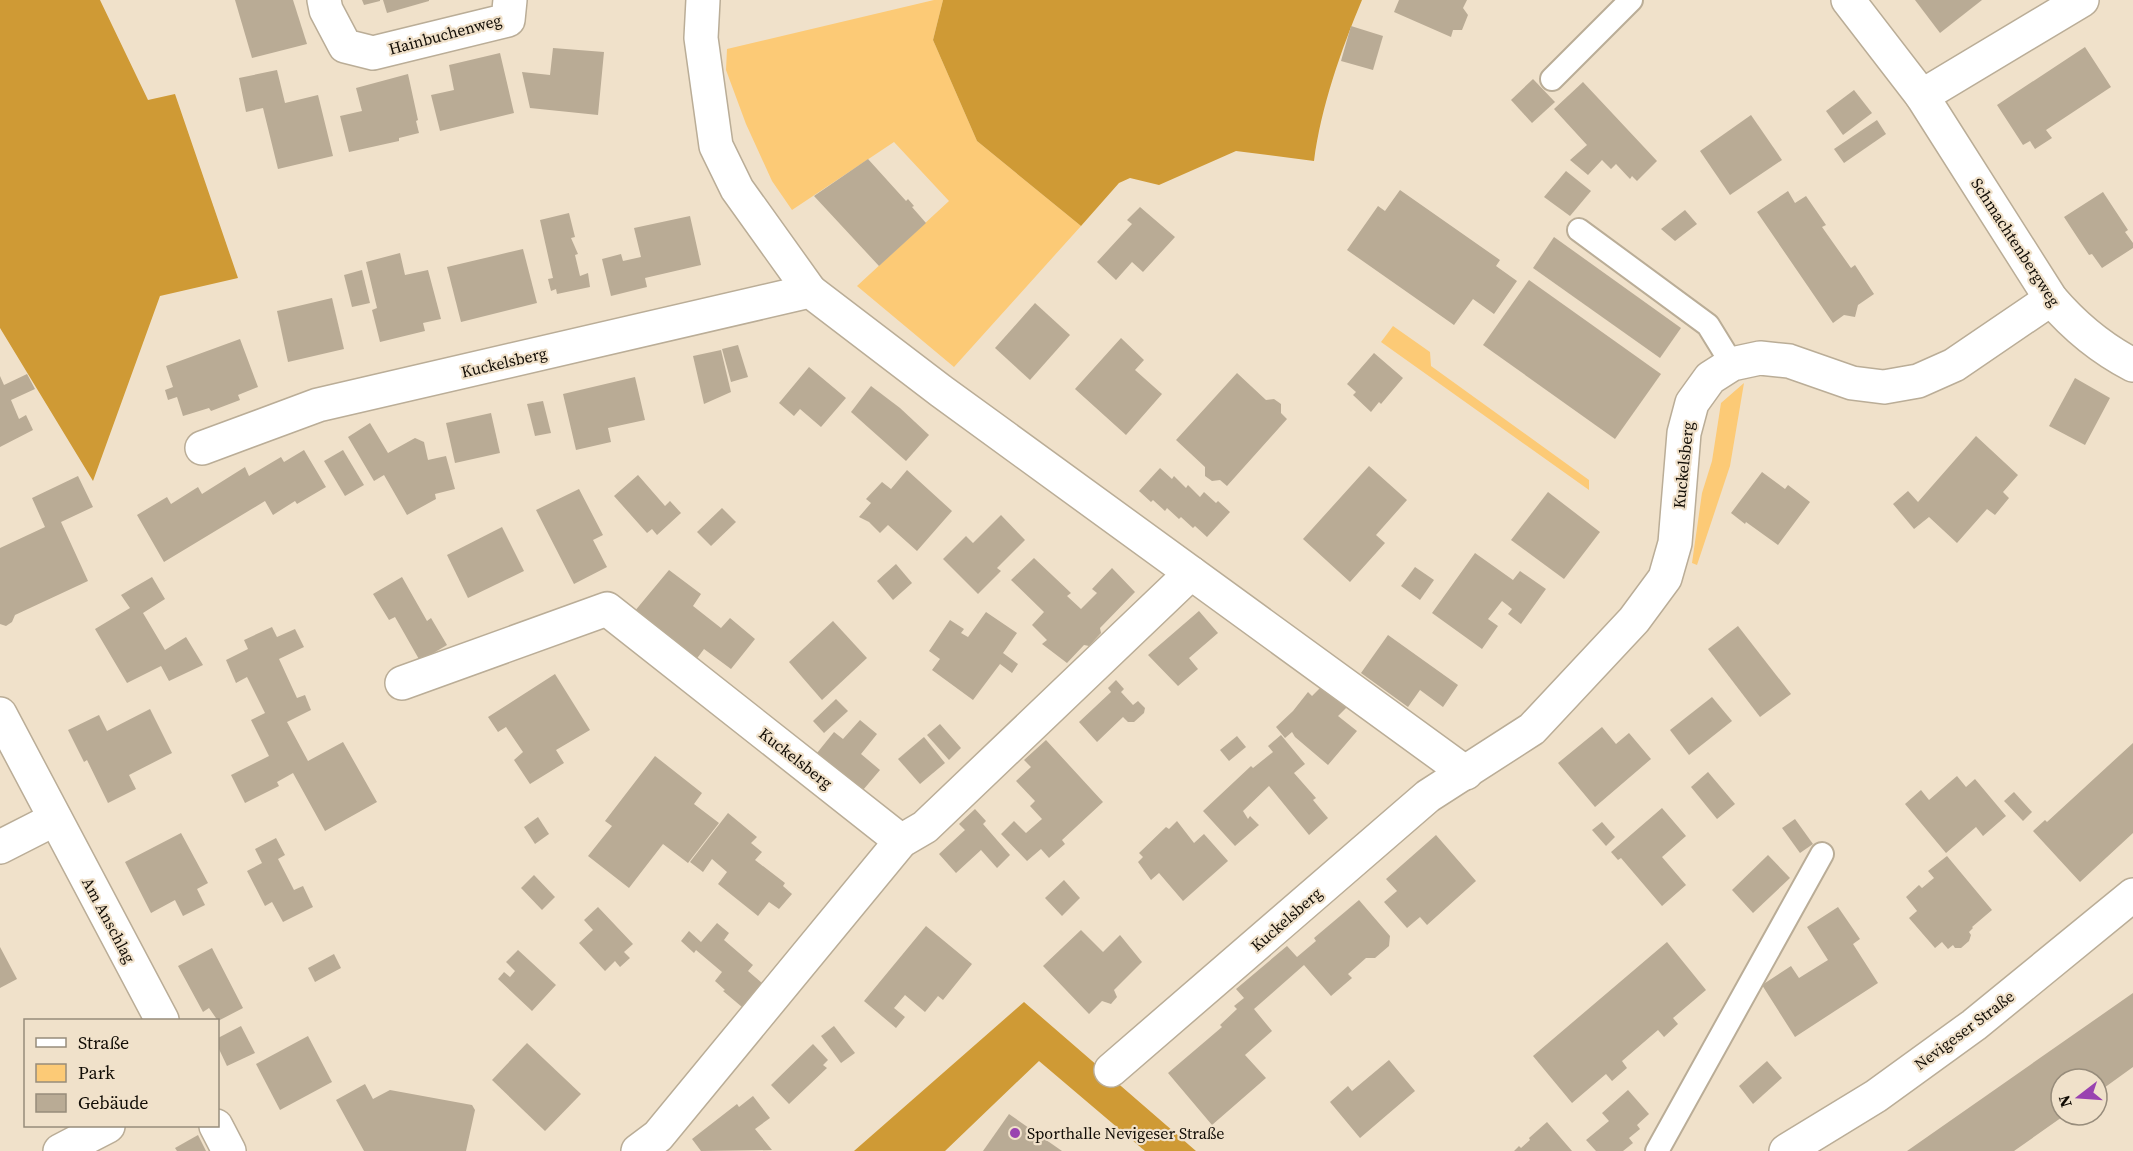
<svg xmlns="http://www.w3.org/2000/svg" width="2133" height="1151" viewBox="0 0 2133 1151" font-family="'Source Serif 4',serif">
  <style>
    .green { fill: #fcca76 }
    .forest { fill: #cf9a35 }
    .building { fill: #b9ab95 }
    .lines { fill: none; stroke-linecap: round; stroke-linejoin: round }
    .lane-casing { stroke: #baad97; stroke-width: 26 }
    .street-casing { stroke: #baad97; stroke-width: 36 }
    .secondary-casing { stroke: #baad97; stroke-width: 36 }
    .lane { stroke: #fff; stroke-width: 22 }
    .street { stroke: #fff; stroke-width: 33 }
    .secondary { stroke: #fff; stroke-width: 33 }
    .poi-dot { fill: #9943b0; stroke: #f0e1ca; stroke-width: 2 }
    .labels { text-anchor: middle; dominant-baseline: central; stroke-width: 4.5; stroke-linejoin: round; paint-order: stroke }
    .street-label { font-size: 16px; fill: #110c05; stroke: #f0e1ca }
    .poi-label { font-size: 16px; fill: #110c05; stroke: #f0e1ca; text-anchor: start }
  </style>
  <rect width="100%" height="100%" fill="#f0e1ca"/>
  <g class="green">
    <path d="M934,0H943L933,40L977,141L1081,226L954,367L857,286L949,201L894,142L792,210L772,181L746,124L726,70L727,49Z"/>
    <path d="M1393,326L1430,352L1431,366L1589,480V490L1381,342Z"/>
    <path d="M1744,383L1730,466L1697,565L1692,563L1702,493L1712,461L1721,403Z"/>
  </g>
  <g class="forest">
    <path d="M0,0H100L148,100L175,94L238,278L160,296L93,481L0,328Z"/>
    <path d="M943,0H1362C1341,50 1321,107 1314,161L1236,151L1159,185L1130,178L1119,183L1081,226L977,141L933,40Z"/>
    <path d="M1024,1002L1196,1151H1145L1039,1061L945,1151H854Z"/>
  </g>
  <g class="building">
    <path d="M235,0H293L307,44L252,58Z"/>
    <path d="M362,0H380V1L364,5Z"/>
    <path d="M383,0H429V1L387,13Z"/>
    <path d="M1399,0H1467L1463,8L1468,15L1462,30H1453L1451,37L1394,12Z"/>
    <path d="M1915,0H1982L1940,33Z"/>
    <path d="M1351,26L1383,36L1373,70L1341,61Z"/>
    <path d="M2085,47L2111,87L2046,130L2052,138L2035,149L2030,141L2023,145L1997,105Z"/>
    <path d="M553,48L604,52L598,115L530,108L522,72L550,75Z"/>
    <path d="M500,53L514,113L440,131L431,95L454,90L449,65Z"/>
    <path d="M277,70L285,103L318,95L333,156L278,169L263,108L246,112L239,78Z"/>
    <path d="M408,74L418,120L416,121L419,133L399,138V141L349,152L340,116L362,111L356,88Z"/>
    <path d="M1533,79L1555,102L1532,123L1511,100Z"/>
    <path d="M1583,82L1657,161L1637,181L1632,176L1630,179L1616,164L1611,169L1602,160L1588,175L1570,160L1587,145L1554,109Z"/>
    <path d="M1854,90L1872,113L1843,135L1826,111Z"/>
    <path d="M1751,115L1782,160L1730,195L1700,151Z"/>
    <path d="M1877,120L1886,134L1844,163L1834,149Z"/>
    <path d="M868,159L906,201L908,199L914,206L912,207L926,223L879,266L814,196Z"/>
    <path d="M1566,171L1591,191L1570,216L1544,197Z"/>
    <path d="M1400,190L1500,260L1496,266L1517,281L1494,314L1473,299L1454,325L1347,250L1378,206L1385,211Z"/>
    <path d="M1788,191L1795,203L1806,196L1826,225L1822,227L1851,268L1855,265L1874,294L1858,305L1855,317L1844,315L1833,323L1757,212Z"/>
    <path d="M2103,192L2128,230L2125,232L2133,243V248L2102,268L2092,254L2089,255L2064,217Z"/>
    <path d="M1140,207L1175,237L1143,272L1132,262L1116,280L1097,262L1132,224L1127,220Z"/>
    <path d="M1685,210L1697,224L1675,241L1661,229Z"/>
    <path d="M569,213L575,237L571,238L578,254L575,255L580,276L588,273L590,287L557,294L556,289L551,291L548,279L553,278L540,220Z"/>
    <path d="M690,216L701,265L645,278L647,287L611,296L602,259L621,254L623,261L641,257L634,228Z"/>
    <path d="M1554,237L1681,328L1660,358L1533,268Z"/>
    <path d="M523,249L537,303L461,322L447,267Z"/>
    <path d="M400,253L405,275L428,270L441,319L423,323L425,331L380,342L372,310L377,308L366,262Z"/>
    <path d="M362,270L370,303L352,307L344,275Z"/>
    <path d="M1529,280L1661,374L1615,439L1483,345Z"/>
    <path d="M332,298L344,349L288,362L277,311Z"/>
    <path d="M1035,303L1070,335L1030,380L995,348Z"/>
    <path d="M1121,338L1144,360L1135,370L1162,394L1126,435L1075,389Z"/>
    <path d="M240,339L258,387L238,395L240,400L211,411L209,408L183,416L177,397L168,400L165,390L173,387L166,366Z"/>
    <path d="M738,345L748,377L731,382L722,349Z"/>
    <path d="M721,350L731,392L704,404L693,356Z"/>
    <path d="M1374,353L1403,378L1381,404L1379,402L1371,412L1353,395L1356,392L1347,384Z"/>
    <path d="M809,367L846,398L821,427L800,409L794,416L779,403Z"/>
    <path d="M1237,373L1266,400L1274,399L1281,404V413L1287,419L1227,486L1220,480L1212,481L1205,476V467L1176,440Z"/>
    <path d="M27,374L35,389L11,400L19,419L26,415L33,430L0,447V376L4,385Z"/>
    <path d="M635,377L645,420L608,428L611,442L576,450L563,394Z"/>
    <path d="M2075,378L2110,398L2085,445L2049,426Z"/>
    <path d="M871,386L900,408L929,435L906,461L851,412Z"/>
    <path d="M543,401L551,433L535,436L527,404Z"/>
    <path d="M491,413L500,453L455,463L446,423Z"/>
    <path d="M370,423L388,453L415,438L424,442L428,460L446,456L455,489L435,494L436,499L407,515L384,475L374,481L348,437Z"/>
    <path d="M1976,436L2018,475L2003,492L2009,498L1995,515L1987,509L1957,543L1929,517L1914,529L1893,504L1908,491L1918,502Z"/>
    <path d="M304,450L326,487L297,504L295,501L273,515L265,501L164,562L137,515L167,497L171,504L198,487L202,494L245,467L249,476L281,457L284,462Z"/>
    <path d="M343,450L364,485L345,496L324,461Z"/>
    <path d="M1369,466L1407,500L1376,535L1385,543L1350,582L1303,539Z"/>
    <path d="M1160,468L1172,479L1174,476L1186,488L1188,485L1200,497L1204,492L1216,503L1218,501L1230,512L1207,537L1195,526L1193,528L1181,517L1179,519L1167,508L1165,511L1153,500L1151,502L1139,491Z"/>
    <path d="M907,470L952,511L917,551L888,525L880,533L869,522L859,517L871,503L866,499L882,482L891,489Z"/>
    <path d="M1762,472L1785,489L1788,485L1810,502L1778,545L1746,522L1745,524L1731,513Z"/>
    <path d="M638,475L665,506L670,501L681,513L657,535L652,529L647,533L614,496Z"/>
    <path d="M78,476L93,507L61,522L88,581L15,615L12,622L6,626L0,624V548L45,527L32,498Z"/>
    <path d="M579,489L603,535L593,540L607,567L574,584L536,510Z"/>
    <path d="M1548,492L1600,532L1564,579L1511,540Z"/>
    <path d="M722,508L736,522L711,546L697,532Z"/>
    <path d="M1001,515L1025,540L997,568L1001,571L978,594L943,559L966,536L973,543Z"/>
    <path d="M502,527L524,571L468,598L447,555Z"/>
    <path d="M1475,553L1513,580L1520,571L1546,589L1521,624L1508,614L1512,609L1502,601L1488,619L1498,626L1482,649L1432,613Z"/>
    <path d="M1034,558L1071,593L1067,596L1081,609L1097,593L1092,589L1112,568L1135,592L1100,628L1101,633L1089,646L1084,645L1067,663L1042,644L1047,640L1032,625L1044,612L1011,580Z"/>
    <path d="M896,564L912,583L893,600L877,581Z"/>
    <path d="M1415,567L1434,580L1420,600L1401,586Z"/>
    <path d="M669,570L701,594L693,606L721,628L730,618L755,639L731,669L704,649L695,661L634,612Z"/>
    <path d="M152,577L165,599L143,613L165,650L186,637L203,665L169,681L161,666L127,683L95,629L130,608L121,595Z"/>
    <path d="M402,577L427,621L431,618L447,645L420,661L395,617L389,620L373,594Z"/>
    <path d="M1199,611L1218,633L1189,658L1198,669L1178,686L1148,655Z"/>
    <path d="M986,612L1017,633L1003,653L1018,664L1012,673L1000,664L973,700L932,670L940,659L929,651L950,620L964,629L961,633L968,637Z"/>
    <path d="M833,621L867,658L822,700L789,662Z"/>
    <path d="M1738,626L1791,694L1760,717L1708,649Z"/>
    <path d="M272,627L277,637L295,629L304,647L279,659L297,698L305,695L311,710L287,722L308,761L343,742L377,802L325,831L293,773L277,782L279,786L245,803L231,775L269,756L251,720L265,713L247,677L236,683L226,660L248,649L244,640Z"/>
    <path d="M1388,635L1458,685L1443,707L1420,690L1408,707L1361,673Z"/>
    <path d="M555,674L590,730L556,750L564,763L530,784L514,760L523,752L506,727L498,732L488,717Z"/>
    <path d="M1116,680L1124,689L1121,692L1133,705L1138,701L1145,708L1144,713L1134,722H1128L1123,717L1097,742L1079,722L1111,692L1108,688Z"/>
    <path d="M1323,685L1349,705L1338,716L1357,731L1328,765L1295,737L1292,732L1285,738L1276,727L1293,711L1308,692L1312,696Z"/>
    <path d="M1712,697L1732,721L1689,755L1670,730Z"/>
    <path d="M836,699L848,711L824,733L813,721Z"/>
    <path d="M150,709L172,753L129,775L136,789L108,803L87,760L84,762L68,730L99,715L107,731Z"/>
    <path d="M860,720L877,734L861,754L880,770L863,790L817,753L834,732L843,739Z"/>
    <path d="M940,724L961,748L949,760L927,735Z"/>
    <path d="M1602,727L1616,744L1629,733L1651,759L1595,807L1558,763Z"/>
    <path d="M1281,735L1305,764L1294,773L1316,798L1313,800L1328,818L1309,835L1269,786L1243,811L1248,819L1250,816L1259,825L1235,846L1203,811L1251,766L1253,768L1273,752L1268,746Z"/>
    <path d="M1237,736L1246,747L1229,761L1220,750Z"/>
    <path d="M924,737L945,763L920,784L898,759Z"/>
    <path d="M1046,740L1103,802L1062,840L1065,844L1049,858L1041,849L1027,861L1001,834L1014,821L1026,833L1042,819L1030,806L1035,801L1016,781L1031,767L1024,760Z"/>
    <path d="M2133,743V833L2080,882L2033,831L2045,820L2047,822Z"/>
    <path d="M655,756L702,793L694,804L719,823L688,863L663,844L629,888L588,856L612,826L605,821Z"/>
    <path d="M1708,772L1735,804L1717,819L1691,787Z"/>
    <path d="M1957,776L1966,787L1975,779L2006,816L1983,836L1976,827L1946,853L1905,804L1921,790L1929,800Z"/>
    <path d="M2014,792L2032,812L2023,821L2004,801Z"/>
    <path d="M1662,808L1686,836L1662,857L1686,885L1662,906L1621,858L1618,860L1611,852Z"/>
    <path d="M975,809L986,821L983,824L1010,855L997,868L981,850L956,873L939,854L965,830L959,824Z"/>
    <path d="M728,813L757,837L751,843L762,852L755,860L785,883L783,886L792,894L779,909L769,902L758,916L718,884L727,872L712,859L703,872L690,862Z"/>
    <path d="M538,817L549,834L535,844L524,827Z"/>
    <path d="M1795,819L1813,844L1800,853L1782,828Z"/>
    <path d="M1177,821L1194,843L1204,834L1228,861L1183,901L1159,873L1151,880L1138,862L1143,857L1139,853L1166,827L1169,829Z"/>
    <path d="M1602,822L1615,837L1606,846L1592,830Z"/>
    <path d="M181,833L208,883L197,889L205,905L183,916L175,900L151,913L125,862Z"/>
    <path d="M1436,835L1476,881L1427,925L1420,917L1407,928L1384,902L1397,891L1386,879Z"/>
    <path d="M276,838L285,855L278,859L294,890L303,886L313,907L283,922L272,902L265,906L247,871L262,863L255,849Z"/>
    <path d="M1768,855L1790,878L1753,913L1732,890Z"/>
    <path d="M1947,856L1992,910L1972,927L1973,928L1969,932L1971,935L1969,941L1961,948H1955L1953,945L1948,949L1942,942L1935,948L1909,918L1917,911L1906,897L1919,885L1922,888L1934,878L1928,871Z"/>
    <path d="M534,875L555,897L542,910L521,888Z"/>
    <path d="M1064,880L1080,898L1062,916L1045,898Z"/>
    <path d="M1359,900L1390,936L1389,946L1375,958H1366L1348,974L1352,978L1331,996L1304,965L1254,1009L1272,1031L1245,1055L1266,1078L1212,1125L1168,1073L1222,1027L1220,1025L1237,1009L1234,1006L1244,998L1236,989L1287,946L1297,957L1316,941L1314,938Z"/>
    <path d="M598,907L633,944L624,952L630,958L620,967L615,961L605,971L579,943L593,930L584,920Z"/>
    <path d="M1838,907L1860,939L1853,944L1878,983L1795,1037L1762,985L1791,966L1799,978L1828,960L1807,927Z"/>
    <path d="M717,923L729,933L724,940L753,965L748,971L762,983L742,1007L723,991L725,990L715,981L722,972L696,950L694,953L681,941L689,931L701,942Z"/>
    <path d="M926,926L972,964L943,1000L938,996L925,1012L905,995L894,1008L905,1017L896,1028L864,1001Z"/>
    <path d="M1081,930L1103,952L1120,935L1142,962L1114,990L1117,997L1111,1004L1102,1001L1089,1014L1043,966Z"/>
    <path d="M1667,942L1706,990L1673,1018L1678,1024L1664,1037L1658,1030L1622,1061L1627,1068L1612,1081L1606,1074L1572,1103L1533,1056Z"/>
    <path d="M0,947L17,979L0,988Z"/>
    <path d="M212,948L243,1008L218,1021L209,1008L203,1012L178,966Z"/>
    <path d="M518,950L556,985L532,1011L498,979L504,972L510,977L515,971L506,962Z"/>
    <path d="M334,954L341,968L315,982L308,968Z"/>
    <path d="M2133,993V1067L2097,1093V1079H2061V1115H2065L2014,1151H1907Z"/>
    <path d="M241,1026L255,1053L227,1066L218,1047V1038Z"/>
    <path d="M834,1026L855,1053L841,1063L821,1036Z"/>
    <path d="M308,1036L332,1082L280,1110L256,1064Z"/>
    <path d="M527,1043L581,1094L545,1131L492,1080Z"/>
    <path d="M813,1044L828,1060L823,1065L827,1068L789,1104L771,1085Z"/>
    <path d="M1389,1060L1415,1091L1360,1138L1330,1102L1348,1086L1352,1091Z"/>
    <path d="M1767,1061L1782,1078L1753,1104L1739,1086Z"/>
    <path d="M365,1084L373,1099L390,1090L472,1105L475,1110L466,1151H364L336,1100Z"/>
    <path d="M1628,1090L1649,1114L1637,1125L1640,1129L1629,1138L1633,1143L1623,1151H1596L1586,1140L1609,1121L1602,1113Z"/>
    <path d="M753,1096L770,1118L755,1129L772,1150L701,1151L692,1139L737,1104L739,1107Z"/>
    <path d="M1009,1114L1062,1151H983Z"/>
    <path d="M1547,1122L1572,1151H1514L1519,1146L1521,1148L1530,1140L1529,1138Z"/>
    <path d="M198,1135L206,1151H177L175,1148Z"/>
  </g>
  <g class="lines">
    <g class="lane-casing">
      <g id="lane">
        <path d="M1552,79L1631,0"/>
        <path d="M1579,230L1708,325L1732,364"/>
        <path d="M1657,1151L1822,854"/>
      </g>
    </g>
    <g class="street-casing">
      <g id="street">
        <path d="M324,0L326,10L345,46L373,53L508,20L510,0"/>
        <path d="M703,0L701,38L716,146L737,189L810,291"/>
        <path d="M1848,0L1922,96L2051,299C2075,327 2100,348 2133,365"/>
        <path d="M1922,96L2082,0"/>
        <path d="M202,448L318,405L810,291L941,391L1466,773"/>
        <path d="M402,683L607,609L901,841"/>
        <path d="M0,714L162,1020"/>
        <path d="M0,847L55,819"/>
        <path d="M1111,1070L1428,796L1532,729L1634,620L1665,578L1675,543L1684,433L1692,403L1710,378L1732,364L1760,358L1789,361L1852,383L1884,387L1918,381L1954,365L2051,299"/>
        <path d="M216,1126L229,1151"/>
        <path d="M60,1151L108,1126"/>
        <path d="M638,1151L658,1136L901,841L925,827L1191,573"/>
      </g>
    </g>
    <g class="secondary-casing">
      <path id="secondary" d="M1786,1151L1876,1096L1974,1025L2133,895"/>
    </g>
    <use href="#lane" class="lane"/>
    <use href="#street" class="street"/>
    <use href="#secondary" class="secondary"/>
  </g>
  <circle class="poi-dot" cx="1015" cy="1133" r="6"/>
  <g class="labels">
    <g class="street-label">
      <text transform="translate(445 34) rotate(-15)">Hainbuchenweg</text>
      <text transform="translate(2016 242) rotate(57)">Schmachtenbergweg</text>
      <text transform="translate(504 362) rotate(-13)">Kuckelsberg</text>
      <text transform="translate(1683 465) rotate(-84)">Kuckelsberg</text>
      <text transform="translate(796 758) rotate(38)">Kuckelsberg</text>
      <text transform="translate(1286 919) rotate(-41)">Kuckelsberg</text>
      <text transform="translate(109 920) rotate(62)">Am Anschlag</text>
      <text transform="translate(1964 1030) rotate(-37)">Nevigeser Straße</text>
    </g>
    <g class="poi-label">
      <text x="1027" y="1133">Sporthalle Nevigeser Straße</text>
    </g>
  </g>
  <rect x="24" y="1019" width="195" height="108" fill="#f0e1ca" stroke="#978c7b" stroke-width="1.5"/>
  <rect x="36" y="1038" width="30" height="9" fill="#ffffff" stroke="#978c7b" stroke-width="1.5"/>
  <text x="78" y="1049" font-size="18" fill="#110c05">Straße</text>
  <rect x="36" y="1064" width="30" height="18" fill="#fcca76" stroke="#978c7b" stroke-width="1.5"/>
  <text x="78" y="1079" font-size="18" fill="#110c05">Park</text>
  <rect x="36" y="1094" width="30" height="18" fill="#b9ab95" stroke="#978c7b" stroke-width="1.5"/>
  <text x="78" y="1109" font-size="18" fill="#110c05">Gebäude</text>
  <g transform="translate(2079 1097) rotate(253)"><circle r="28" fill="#f0e1ca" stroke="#978c7b" stroke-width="1.5"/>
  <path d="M0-4.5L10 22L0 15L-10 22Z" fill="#9943b0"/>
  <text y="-9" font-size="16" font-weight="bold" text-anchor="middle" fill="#110c05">N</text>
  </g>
</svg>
